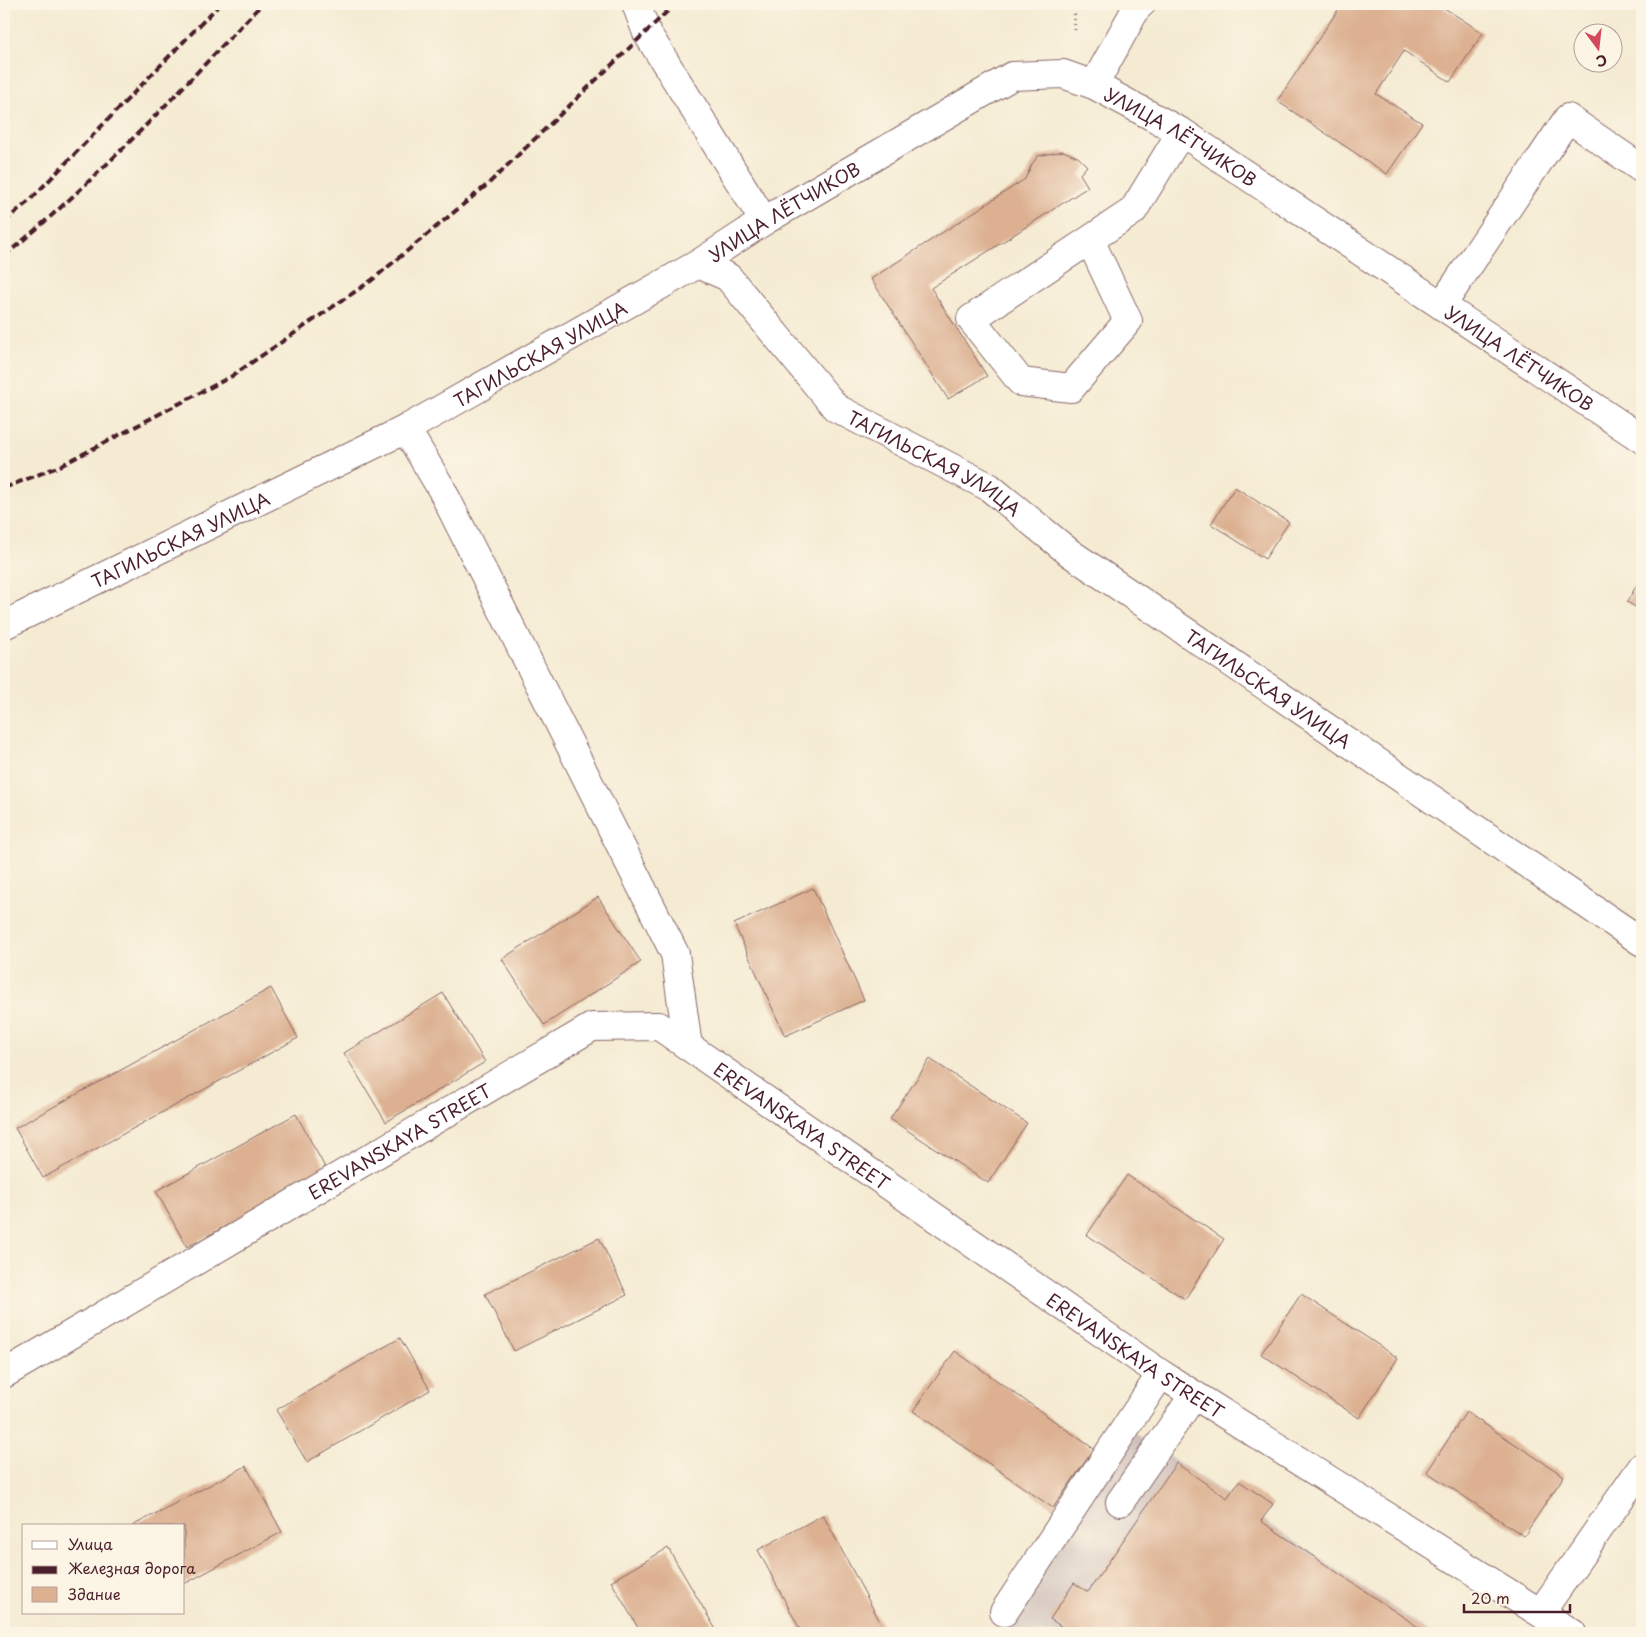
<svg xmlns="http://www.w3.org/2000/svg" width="1646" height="1637" viewBox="0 0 1646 1637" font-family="'Playpen Sans',sans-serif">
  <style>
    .industrial { fill: #cfc0ba }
    .building { fill: #dcb091 }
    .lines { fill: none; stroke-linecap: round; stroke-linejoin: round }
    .minor-casing { stroke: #866666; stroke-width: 30 }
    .path { stroke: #866666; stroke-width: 3; stroke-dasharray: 1 4; stroke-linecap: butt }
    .minor { stroke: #fff; stroke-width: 28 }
    .rail { stroke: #4a1f2b; stroke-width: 4; stroke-dasharray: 8 4; stroke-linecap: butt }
    .labels { text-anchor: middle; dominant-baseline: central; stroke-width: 5; stroke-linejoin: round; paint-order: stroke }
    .street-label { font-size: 18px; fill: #4a1f2b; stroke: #fcf5e5 }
  </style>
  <rect width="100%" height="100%" fill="#fcf5e5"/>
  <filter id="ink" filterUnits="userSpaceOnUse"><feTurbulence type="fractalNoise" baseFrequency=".02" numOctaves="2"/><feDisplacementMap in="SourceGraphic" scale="10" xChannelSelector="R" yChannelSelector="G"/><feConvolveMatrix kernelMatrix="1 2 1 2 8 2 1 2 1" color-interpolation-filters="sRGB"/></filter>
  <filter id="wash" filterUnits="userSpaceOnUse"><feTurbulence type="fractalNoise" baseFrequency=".0096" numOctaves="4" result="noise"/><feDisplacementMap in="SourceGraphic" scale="20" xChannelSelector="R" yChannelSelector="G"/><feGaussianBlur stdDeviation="1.12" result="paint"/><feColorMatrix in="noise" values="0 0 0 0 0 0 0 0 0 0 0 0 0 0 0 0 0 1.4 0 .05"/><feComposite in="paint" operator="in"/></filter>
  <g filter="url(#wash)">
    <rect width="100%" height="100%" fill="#f5ebd3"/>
    <path class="industrial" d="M1135,1433L1431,1633H1001Z"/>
    <g id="blocks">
      <g class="building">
        <path d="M1342,4H1438L1483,33L1450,82L1404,51L1376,94L1422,123L1387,174L1277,101Z"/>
        <path d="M1063,151L1078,157L1087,166L1080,174L1088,187L931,288L987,376L948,399L871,279L1025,179L1032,164L1038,156Z"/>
        <path d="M1235,487L1289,522L1265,559L1211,524Z"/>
        <path d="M1642,576V611L1627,602Z"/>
        <path d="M813,888L864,1000L785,1036L734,924Z"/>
        <path d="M598,897L641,962L544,1025L502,959Z"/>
        <path d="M271,988L298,1038L43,1178L15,1128Z"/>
        <path d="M443,993L485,1062L386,1122L344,1053Z"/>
        <path d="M930,1059L1027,1123L988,1183L890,1119Z"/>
        <path d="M296,1114L327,1171L187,1247L156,1191Z"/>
        <path d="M1127,1175L1224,1239L1185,1299L1087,1235Z"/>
        <path d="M599,1238L627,1295L514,1351L485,1294Z"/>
        <path d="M1301,1294L1398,1358L1359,1418L1261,1354Z"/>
        <path d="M400,1338L430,1390L307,1462L276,1410Z"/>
        <path d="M955,1351L1094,1449L1053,1508L913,1411Z"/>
        <path d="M1466,1412L1564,1476L1524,1536L1427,1472Z"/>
        <path d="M1176,1463L1227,1498L1239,1481L1273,1504L1261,1521L1427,1633H1066L1068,1631L1050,1619L1074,1583L1088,1592Z"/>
        <path d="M246,1466L282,1532L184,1584V1526H132Z"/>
        <path d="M823,1515L886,1633H802L758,1550Z"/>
        <path d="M668,1548L718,1633H641L611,1581Z"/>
      </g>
    </g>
  </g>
  <g filter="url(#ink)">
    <use href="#blocks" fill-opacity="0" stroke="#866666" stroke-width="1"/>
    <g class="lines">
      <g class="minor-casing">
        <g id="minor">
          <path d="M636,4L647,33L764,221"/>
          <path d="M1094,85L1137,7L1141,4"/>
          <path d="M1090,240L1128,321L1071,388L1021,382L971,319L1133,211L1172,147L1183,133"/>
          <path id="s1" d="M698,264L764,221L1012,76L1063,74L1094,85L1183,133L1642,439"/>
          <path d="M1442,305L1568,118L1642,169"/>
          <path d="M406,429L441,488L675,954L688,1046"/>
          <path id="s2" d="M4,625L406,429L698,264L728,277L836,408L989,487L1070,553L1642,942"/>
          <path id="s3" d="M4,1374L592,1027L659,1026L1161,1374L1572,1633"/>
          <path d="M1120,1502L1194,1395"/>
          <path d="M1004,1612L1161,1374"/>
          <path d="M1541,1612L1642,1467"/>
        </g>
      </g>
      <path class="path" d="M1074,4L1075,32"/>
      <use href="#minor" class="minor"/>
      <g class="rail">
        <path d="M4,222L29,201L220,4"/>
        <path d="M4,256C98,180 179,91 262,4"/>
        <path d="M4,488L60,466L232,376L372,280L488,184L675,4"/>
      </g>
    </g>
  </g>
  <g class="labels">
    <g class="street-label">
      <text stroke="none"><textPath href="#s1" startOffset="551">УЛИЦА ЛЁТЧИКОВ</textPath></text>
      <text stroke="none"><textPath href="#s1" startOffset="101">УЛИЦА ЛЁТЧИКОВ</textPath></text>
      <text stroke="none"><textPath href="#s2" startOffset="601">ТАГИЛЬСКАЯ УЛИЦА</textPath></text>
      <text stroke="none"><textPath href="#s1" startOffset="956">УЛИЦА ЛЁТЧИКОВ</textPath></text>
      <text stroke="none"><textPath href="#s2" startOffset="1098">ТАГИЛЬСКАЯ УЛИЦА</textPath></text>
      <text stroke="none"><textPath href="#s2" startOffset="196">ТАГИЛЬСКАЯ УЛИЦА</textPath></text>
      <text stroke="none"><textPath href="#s2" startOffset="1502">ТАГИЛЬСКАЯ УЛИЦА</textPath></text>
      <text stroke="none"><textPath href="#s3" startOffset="924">EREVANSKAYA STREET</textPath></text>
      <text stroke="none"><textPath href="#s3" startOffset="459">EREVANSKAYA STREET</textPath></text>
      <text stroke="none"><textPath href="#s3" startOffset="1329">EREVANSKAYA STREET</textPath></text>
    </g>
  </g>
  <rect width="1646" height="1637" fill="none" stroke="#fcf5e5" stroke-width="20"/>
  <rect x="22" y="1524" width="162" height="90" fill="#fcf5e5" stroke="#b59f9b"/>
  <rect x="32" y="1541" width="25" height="8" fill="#ffffff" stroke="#b59f9b"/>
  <text x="68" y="1550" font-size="15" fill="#4a1f2b">Улица</text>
  <rect x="32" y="1566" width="25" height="8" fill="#4a1f2b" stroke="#b59f9b"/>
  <text x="68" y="1574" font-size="15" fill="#4a1f2b">Железная дорога</text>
  <rect x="32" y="1587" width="25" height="15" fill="#dcb091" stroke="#b59f9b"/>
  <text x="68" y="1600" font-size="15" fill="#4a1f2b">Здание</text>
  <g transform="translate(1598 48) rotate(165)"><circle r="24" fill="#fcf5e5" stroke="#b59f9b"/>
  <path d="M0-4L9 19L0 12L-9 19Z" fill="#d1495b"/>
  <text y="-8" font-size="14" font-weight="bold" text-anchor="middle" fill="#4a1f2b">С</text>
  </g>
  <path d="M1464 1604v8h106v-8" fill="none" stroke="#4a1f2b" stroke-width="2.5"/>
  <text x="1471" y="1604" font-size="15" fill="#4a1f2b" stroke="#fcf5e5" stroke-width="4" paint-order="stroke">20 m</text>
</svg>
